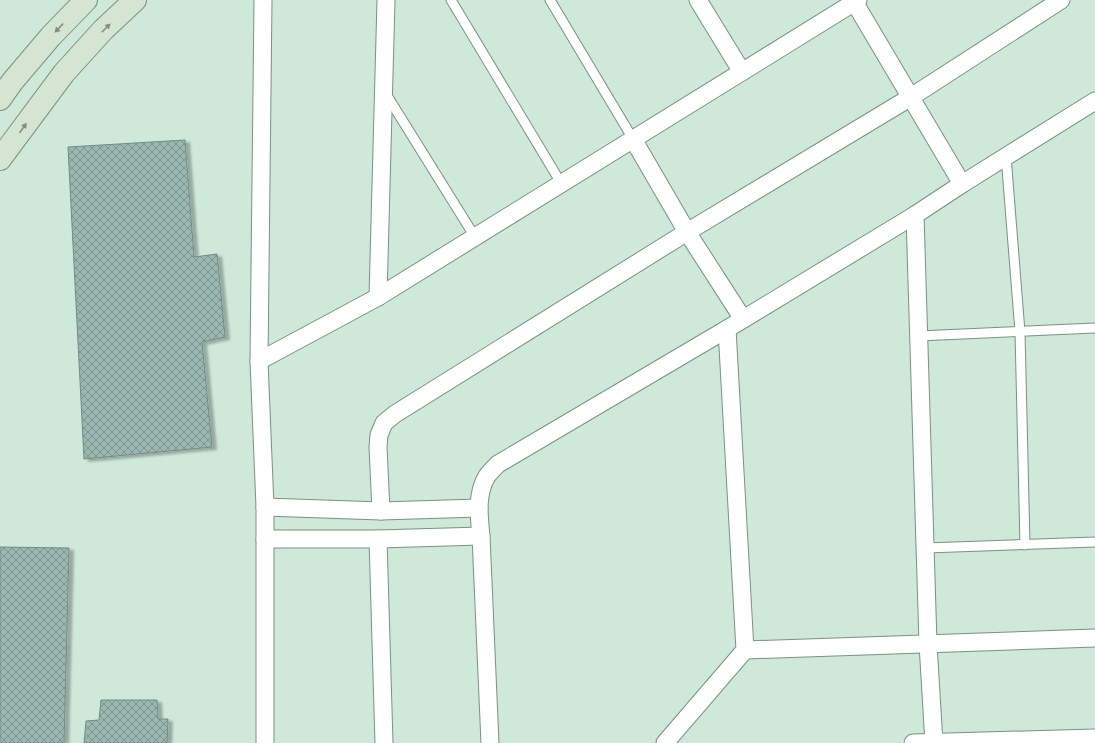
<svg xmlns="http://www.w3.org/2000/svg" width="1095" height="743" viewBox="0 0 1095 743" font-family="'Varela Round',sans-serif">
  <style>
    .building { fill: url(#building-cross-hatch); stroke: #708c86; filter: url(#shadow) }
    .lines { fill: none; stroke-linecap: round; stroke-linejoin: round }
    .lane-casing { stroke: #7a9184; stroke-width: 11 }
    .street-casing { stroke: #7a9184; stroke-width: 19 }
    .secondary-casing { stroke: #7a9184; stroke-width: 24 }
    .lane { stroke: #fff; stroke-width: 9 }
    .street { stroke: #fff; stroke-width: 17 }
    .secondary { stroke: #d5e5d1; stroke-width: 22 }
    .oneway { fill: #818e80 }
  </style>
  <defs>
    <pattern id="building-cross-hatch" width="8" height="8" patternUnits="userSpaceOnUse"><rect width="8" height="8" fill="#9ab7b1"/><path d="M0 0l8 8M0 8l8-8" fill="none" stroke="#7d958f"/></pattern>
    <filter id="shadow"><feDropShadow dx="4.5" dy="2.5" stdDeviation="1" flood-color="#0004"/></filter>
  </defs>
  <rect width="100%" height="100%" fill="#cee8d9"/>
  <g class="building">
    <path d="M185,140L194,257L217,254L225,337L202,342L212,447L84,459L68,147Z"/>
    <path d="M0,547L69,548L64,743H0Z"/>
    <path d="M101,700H157L158,719H168L167,743H84L86,721L99,720Z"/>
  </g>
  <g class="lines">
    <g class="lane-casing">
      <g id="lane">
        <path d="M451,0L561,183"/>
        <path d="M550,0L633,139"/>
        <path d="M386,94L475,237"/>
        <path d="M1006,156L1020,332L1025,545"/>
        <path d="M918,336L1095,328"/>
        <path d="M926,548L1095,542"/>
      </g>
    </g>
    <g class="street-casing">
      <g id="street">
        <path d="M263,0L259,361L265,507V743"/>
        <path d="M698,0L742,72"/>
        <path d="M853,0L962,184"/>
        <path d="M633,139L687,232L743,319"/>
        <path d="M915,215L928,644L934,743"/>
        <path d="M378,297L386,0"/>
        <path d="M259,361L378,297L858,0"/>
        <path d="M265,507L381,511L479,508"/>
        <path d="M381,511L378,447L379,435L384,423L395,414L687,232L911,97L1061,0"/>
        <path d="M265,539H378L481,536"/>
        <path d="M378,539L384,743"/>
        <path d="M745,650L1095,638"/>
        <path d="M490,743L481,536C479,516 476,494 487,476C490,472 494,468 498,464L727,329L915,215L962,184L1095,101"/>
        <path d="M665,743L745,650L727,329"/>
        <path d="M913,743L1095,738"/>
      </g>
    </g>
    <g class="secondary-casing">
      <g id="secondary">
        <path d="M0,99L12,82L51,36L86,0"/>
        <path d="M0,159L64,73L103,30L135,0"/>
      </g>
    </g>
    <use href="#lane" class="lane"/>
    <use href="#street" class="street"/>
    <use href="#secondary" class="secondary"/>
  </g>
  <defs><path id="oneway-solid" d="M-6-.8H1V-3.2L6.5 0L1 3.2V.8H-6Z"/></defs>
  <g class="oneway">
    <use href="#oneway-solid" transform="translate(59 28) rotate(133)"/>
    <use href="#oneway-solid" transform="translate(106 28) rotate(-45)"/>
    <use href="#oneway-solid" transform="translate(23 128) rotate(-54)"/>
  </g>
</svg>
